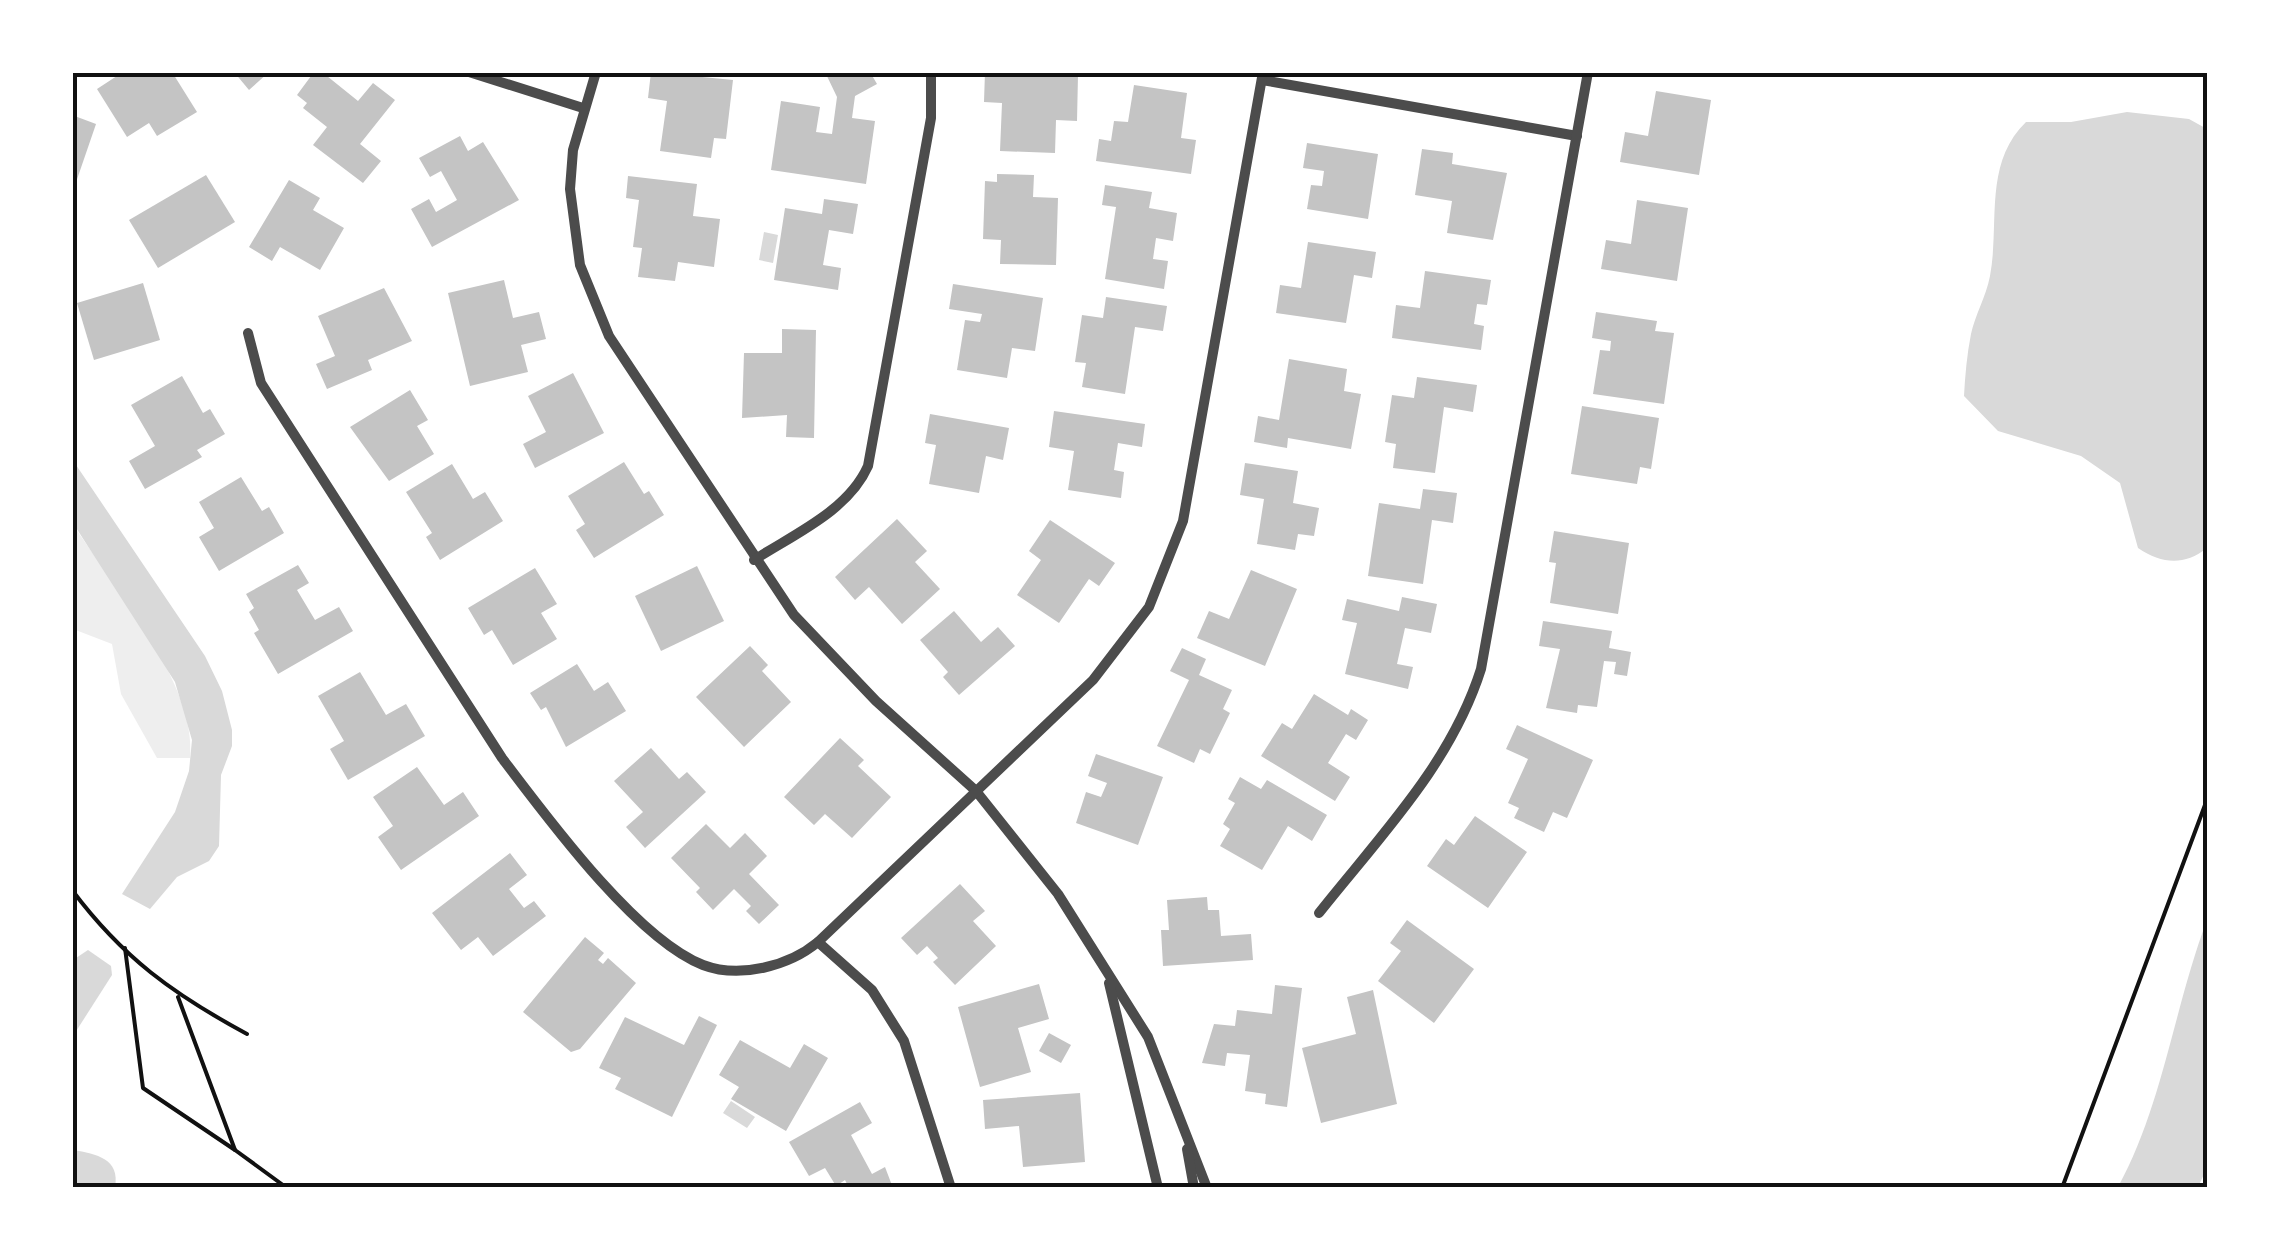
<svg xmlns="http://www.w3.org/2000/svg" width="2280" height="1260" viewBox="0 0 2280 1260" font-family="'PT Serif',serif">
  <style>
    .green { fill: #eee }
    .water { fill: #d9d9d9 }
    .building { fill: #c4c4c4 }
    .lines { fill: none; stroke-linecap: round; stroke-linejoin: round }
    .path { stroke: #111; stroke-width: 4 }
    .minor { stroke: #4c4c4c; stroke-width: 10 }
    .neatline { fill: none; stroke: #111; stroke-width: 4 }
  </style>
  <rect width="100%" height="100%" fill="#fff"/>
  <path class="green" d="M72,523C111,583 198,685 190,758H157L121,694L112,644L73,629Z"/>
  <g class="water">
    <path d="M2127,112L2189,119L2207,129V548C2184,566 2162,564 2138,548L2120,483L2081,456L1998,431L1964,396C1965,376 1967,354 1971,334C1975,315 1986,297 1990,276C2000,223 1983,164 2026,122H2071Z"/>
    <path d="M764,232L778,235L773,263L759,260Z"/>
    <path d="M72,459L205,656L222,691L232,730V746L221,775L219,846L209,861L177,877L150,909L122,894L175,812L189,771L192,740L175,682L73,523Z"/>
    <path d="M2207,920V1168L2198,1187H2118C2163,1105 2174,1007 2207,920Z"/>
    <path d="M88,950L111,966L112,975L73,1036V960Z"/>
    <path d="M731,1101L755,1117L747,1128L723,1113Z"/>
    <path d="M73,1150C97,1154 120,1159 115,1187H73Z"/>
  </g>
  <g class="building">
    <path d="M123,72H172L197,112L157,136L149,123L127,137L97,89Z"/>
    <path d="M234,72H269L249,90Z"/>
    <path d="M314,72H322L358,101L373,83L395,100L360,144L381,161L363,183L313,145L327,127L303,108L307,103L297,95Z"/>
    <path d="M651,72L733,80L726,139L714,138L711,158L660,151L667,101L648,98Z"/>
    <path d="M825,72H870L877,84L855,96L852,118L875,121L866,184L771,170L781,101L820,107L816,132L832,134L837,97Z"/>
    <path d="M985,72L1078,75L1077,121L1056,120L1055,153L1000,151L1002,103L984,102Z"/>
    <path d="M1134,85L1187,93L1181,138L1196,140L1191,174L1096,161L1099,139L1111,141L1114,121L1128,122Z"/>
    <path d="M1656,91L1711,100L1699,175L1620,162L1625,132L1648,136Z"/>
    <path d="M72,115L96,124L73,191H72Z"/>
    <path d="M460,136L468,151L483,142L519,200L432,247L411,209L429,199L436,212L457,200L441,171L430,177L419,158Z"/>
    <path d="M1307,143L1378,154L1368,219L1307,209L1311,185L1322,186L1324,171L1303,168Z"/>
    <path d="M1422,149L1453,153L1452,164L1507,173L1493,240L1447,233L1452,201L1415,195Z"/>
    <path d="M997,174L1034,175L1033,197L1058,198L1056,265L1000,264L1001,240L983,239L985,181L997,182Z"/>
    <path d="M206,175L235,222L158,268L129,220Z"/>
    <path d="M628,176L697,184L693,216L720,219L714,267L678,262L675,281L638,277L642,248L633,247L639,200L626,198Z"/>
    <path d="M289,180L320,198L313,210L344,228L320,270L280,247L272,261L249,247Z"/>
    <path d="M1105,185L1152,192L1149,208L1177,213L1173,241L1156,238L1153,259L1168,261L1164,289L1105,279L1116,207L1102,205Z"/>
    <path d="M824,199L858,204L853,234L829,230L823,265L841,268L838,290L774,280L785,208L822,214Z"/>
    <path d="M1637,200L1688,208L1677,281L1601,269L1606,240L1631,244Z"/>
    <path d="M1308,242L1376,252L1372,278L1354,275L1346,323L1276,313L1280,285L1301,288Z"/>
    <path d="M1425,271L1491,280L1487,305L1477,304L1474,324L1484,326L1481,350L1392,338L1396,305L1420,308Z"/>
    <path d="M504,280L513,318L539,312L546,339L521,345L528,372L470,386L448,293Z"/>
    <path d="M143,283L160,340L94,360L77,303Z"/>
    <path d="M953,284L1043,298L1035,351L1012,348L1007,378L957,370L965,320L980,322L982,314L949,309Z"/>
    <path d="M384,288L412,341L368,360L372,370L327,389L316,364L335,356L318,316Z"/>
    <path d="M1106,297L1167,306L1163,331L1135,327L1125,394L1082,387L1086,363L1075,362L1082,315L1103,318Z"/>
    <path d="M1596,312L1657,321L1655,331L1674,333L1664,404L1593,394L1600,350L1610,351L1611,341L1592,338Z"/>
    <path d="M782,329L816,330L814,438L786,437L787,415L742,418L744,353H782Z"/>
    <path d="M1289,359L1347,369L1344,391L1361,394L1351,449L1288,438L1287,448L1254,442L1258,416L1279,420Z"/>
    <path d="M573,373L604,433L535,468L523,444L546,432L528,396Z"/>
    <path d="M182,376L203,413L210,409L225,434L197,450L202,457L145,489L129,461L155,446L131,405Z"/>
    <path d="M1417,377L1477,385L1473,412L1444,407L1435,473L1393,468L1396,444L1385,442L1392,395L1414,398Z"/>
    <path d="M410,390L428,420L417,426L434,454L389,481L350,427Z"/>
    <path d="M1582,406L1659,418L1651,469L1640,467L1637,484L1571,474Z"/>
    <path d="M1054,411L1145,424L1142,447L1118,443L1114,470L1124,472L1121,498L1068,490L1074,451L1049,447Z"/>
    <path d="M930,414L1009,428L1003,460L986,456L979,493L929,484L936,445L925,443Z"/>
    <path d="M624,462L644,494L649,491L664,515L594,558L576,530L585,524L568,496Z"/>
    <path d="M1245,463L1298,471L1293,503L1319,508L1314,536L1298,534L1295,550L1257,544L1264,499L1240,495Z"/>
    <path d="M452,464L473,499L485,492L503,521L440,560L426,537L432,533L406,492Z"/>
    <path d="M241,477L262,511L269,507L284,533L219,571L199,537L214,528L199,502Z"/>
    <path d="M1423,489L1457,493L1453,523L1432,520L1423,584L1368,576L1379,503L1420,509Z"/>
    <path d="M897,519L927,551L915,562L940,589L902,624L869,587L855,600L835,577Z"/>
    <path d="M1050,520L1115,563L1099,586L1089,579L1059,623L1017,595L1041,560L1029,551Z"/>
    <path d="M1554,531L1629,543L1618,614L1550,603L1556,563L1549,562Z"/>
    <path d="M298,565L309,583L297,590L315,620L339,607L353,631L278,674L254,633L259,630L249,612L254,608L246,594Z"/>
    <path d="M697,566L724,621L661,651L635,596Z"/>
    <path d="M535,568L557,604L541,613L557,639L513,665L492,630L484,635L468,608Z"/>
    <path d="M1251,570L1297,589L1265,666L1197,638L1209,611L1229,619Z"/>
    <path d="M1402,597L1437,604L1431,633L1405,628L1397,664L1413,667L1408,689L1345,674L1357,623L1342,620L1347,599L1399,611Z"/>
    <path d="M954,611L981,642L998,627L1015,646L959,695L943,677L948,672L920,640Z"/>
    <path d="M1543,621L1612,631L1609,648L1631,652L1627,676L1614,674L1616,662L1604,661L1597,707L1578,705L1577,713L1546,708L1560,649L1539,646Z"/>
    <path d="M750,646L768,665L762,671L791,702L744,747L696,697Z"/>
    <path d="M1182,648L1206,659L1199,675L1232,690L1223,709L1230,713L1210,754L1200,749L1194,763L1157,746L1189,680L1170,671Z"/>
    <path d="M577,664L594,691L608,682L626,711L566,747L546,707L541,710L530,693Z"/>
    <path d="M360,672L386,715L406,704L425,736L348,780L330,749L344,741L318,696Z"/>
    <path d="M1314,694L1348,715L1351,709L1368,720L1356,740L1346,734L1328,763L1350,777L1335,801L1261,756L1282,723L1292,729Z"/>
    <path d="M1517,725L1593,760L1567,818L1553,812L1544,832L1514,818L1519,808L1508,803L1528,759L1506,749Z"/>
    <path d="M840,738L864,760L858,766L891,797L852,838L825,814L814,825L784,797Z"/>
    <path d="M651,748L679,779L687,772L706,792L645,848L626,827L643,812L614,781Z"/>
    <path d="M1096,754L1163,777L1138,845L1076,823L1086,792L1101,797L1107,783L1088,776Z"/>
    <path d="M417,767L444,805L463,792L479,816L401,870L378,837L393,826L373,797Z"/>
    <path d="M1240,777L1261,789L1267,780L1327,815L1312,841L1288,826L1262,870L1220,846L1230,829L1223,824L1235,803L1228,799Z"/>
    <path d="M1475,816L1527,852L1488,908L1427,866L1446,839L1454,845Z"/>
    <path d="M706,824L730,848L745,833L767,856L749,874L779,905L759,924L746,911L751,906L734,889L713,910L696,892L700,888L671,858Z"/>
    <path d="M510,853L527,875L509,889L524,908L534,901L546,916L493,956L478,937L461,950L432,913Z"/>
    <path d="M960,884L985,911L973,921L996,946L955,985L933,962L938,958L927,946L917,955L901,938Z"/>
    <path d="M1207,897L1208,910H1219L1221,936L1251,934L1253,960L1163,966L1161,930H1169L1167,900Z"/>
    <path d="M1407,920L1474,969L1434,1023L1378,981L1401,951L1390,943Z"/>
    <path d="M585,937L604,953L598,960L603,964L608,958L636,983L580,1049L571,1052L523,1012Z"/>
    <path d="M1039,984L1049,1019L1018,1028L1031,1072L980,1087L958,1007Z"/>
    <path d="M1275,985L1302,988L1287,1107L1265,1104L1266,1094L1245,1091L1250,1055L1227,1053L1225,1066L1202,1063L1214,1024L1235,1026L1237,1010L1272,1014Z"/>
    <path d="M1373,990L1397,1104L1321,1123L1302,1048L1356,1034L1347,997Z"/>
    <path d="M699,1016L717,1025L672,1117L615,1089L621,1078L599,1068L625,1017L684,1045Z"/>
    <path d="M1049,1033L1071,1045L1061,1063L1039,1051Z"/>
    <path d="M740,1040L790,1068L804,1044L828,1058L786,1131L731,1099L739,1087L719,1075Z"/>
    <path d="M1080,1093L1085,1162L1023,1167L1019,1126L985,1129L983,1100Z"/>
    <path d="M860,1102L872,1123L851,1135L872,1174L885,1167L893,1188H849L845,1180L836,1186L825,1168L809,1176L789,1142Z"/>
  </g>
  <g class="lines">
    <g class="path">
      <path d="M72,890C123,958 173,994 247,1034"/>
      <path d="M125,948L143,1088L235,1150"/>
      <path d="M178,997L235,1150L287,1188"/>
      <path d="M2062,1188L2208,797"/>
    </g>
    <g class="minor">
      <path d="M469,72L583,108"/>
      <path d="M596,72L573,150L570,189L580,265L609,336L794,615L876,701L976,791L1058,894L1148,1037L1207,1188"/>
      <path d="M1262,80L1577,136"/>
      <path d="M248,333L261,383L502,758C546,816 636,939 703,965C740,979 789,966 818,942L1093,680L1149,607L1183,521L1263,72"/>
      <path d="M754,560C794,534 848,511 868,466L931,118V72"/>
      <path d="M1319,913C1380,836 1451,764 1481,669L1588,72"/>
      <path d="M818,942L872,990L904,1041L951,1188"/>
      <path d="M1109,983L1158,1188"/>
      <path d="M1187,1149L1194,1188"/>
    </g>
  </g>
  <rect width="2280" height="1260" fill="none" stroke="#ffffff" stroke-width="150"/>
  <rect x="75" y="75" width="2130" height="1110" class="neatline"/>
</svg>
